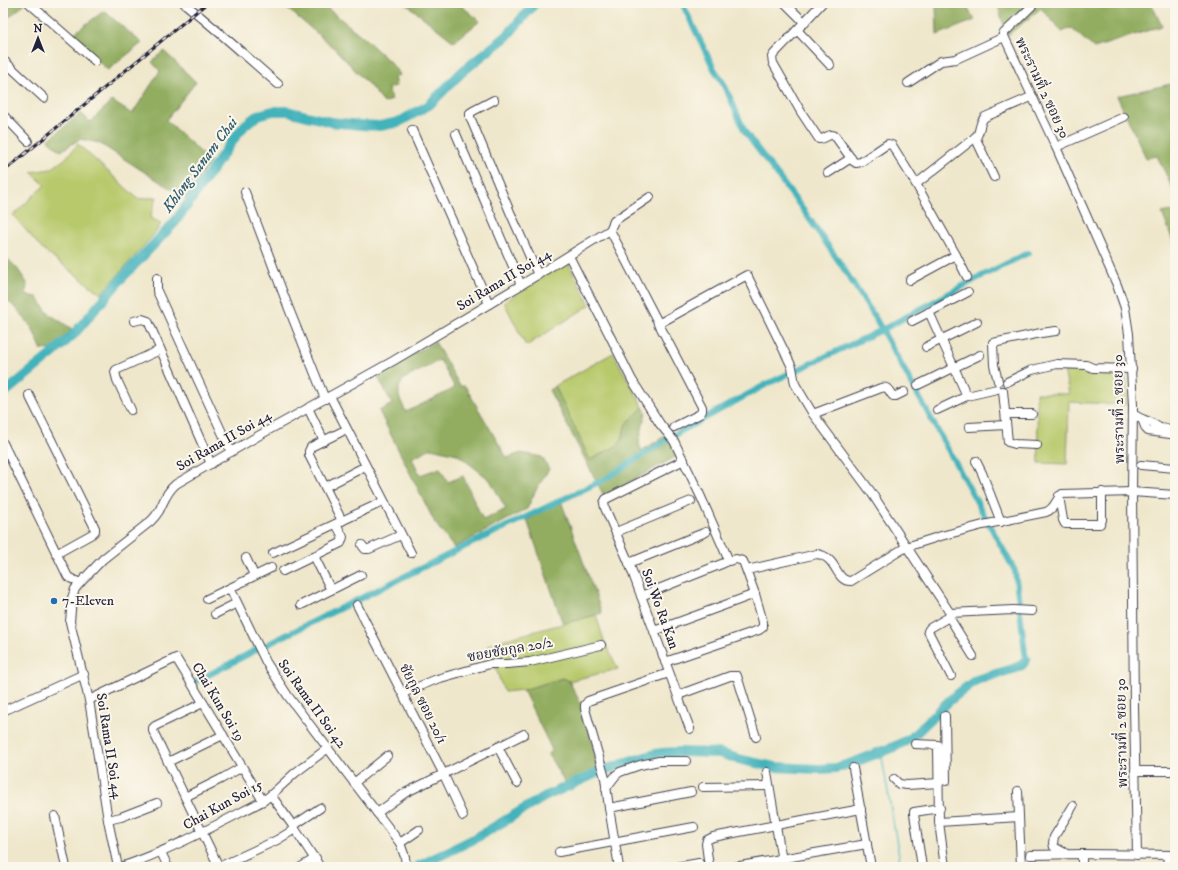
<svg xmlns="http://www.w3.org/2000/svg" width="1178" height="870" viewBox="0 0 1178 870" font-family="'IM FELL DW Pica','Noto Serif Thai',serif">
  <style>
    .green { fill: #b8c96c; stroke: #6d7654 }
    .forest { fill: #92ad60; stroke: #5a684e; fill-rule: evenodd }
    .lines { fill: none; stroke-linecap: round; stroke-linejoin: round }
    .stream { stroke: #42b2bb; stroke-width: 1.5 }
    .canal { stroke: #42b2bb; stroke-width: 6 }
    .river { stroke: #42b2bb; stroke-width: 10 }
    .minor-casing { stroke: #414051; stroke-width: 10 }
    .minor { stroke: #fff; stroke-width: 8 }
    .rail-casing { stroke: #22223b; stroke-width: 3 }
    .rail { stroke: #fbf7ec; stroke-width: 1.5; stroke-dasharray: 4.5; stroke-linecap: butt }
    .poi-dot { fill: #1f6fb2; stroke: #fbf7ec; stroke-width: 1.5 }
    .labels { text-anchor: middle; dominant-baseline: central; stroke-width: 4; stroke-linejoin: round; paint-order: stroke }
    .street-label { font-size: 14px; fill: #22223b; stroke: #fbf7ec }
    .poi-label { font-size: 14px; fill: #22223b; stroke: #fbf7ec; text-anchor: start }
    .water-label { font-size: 15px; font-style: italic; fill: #2f5c6e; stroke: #fbf7ec }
  </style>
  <rect width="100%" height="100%" fill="#fbf7ec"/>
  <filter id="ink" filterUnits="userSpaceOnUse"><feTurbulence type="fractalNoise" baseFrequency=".025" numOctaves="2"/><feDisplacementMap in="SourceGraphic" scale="8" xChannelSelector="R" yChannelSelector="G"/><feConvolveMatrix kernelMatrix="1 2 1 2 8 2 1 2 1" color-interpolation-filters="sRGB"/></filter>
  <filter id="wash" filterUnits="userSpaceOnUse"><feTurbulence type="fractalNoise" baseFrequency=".012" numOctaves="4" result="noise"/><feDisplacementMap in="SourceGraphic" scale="16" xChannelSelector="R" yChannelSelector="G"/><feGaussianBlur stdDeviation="0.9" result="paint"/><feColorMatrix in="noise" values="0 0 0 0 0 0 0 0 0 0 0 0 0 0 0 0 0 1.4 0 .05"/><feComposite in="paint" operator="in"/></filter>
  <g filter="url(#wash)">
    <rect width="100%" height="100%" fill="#efe7cb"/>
    <g class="green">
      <path d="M78,144L138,199L157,197L150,218L161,223L156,232L101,294L42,249L13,215L45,185L31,172L51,169L65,159Z"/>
      <path d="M567,261L590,305L526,346L504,302Z"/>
      <path d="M613,353L643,407L625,425L623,437L618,445L590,460L555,386Z"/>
      <path d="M1064,370L1126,372L1128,405L1069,402L1067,464L1039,463L1036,393L1069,394Z"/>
      <path d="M596,615L604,641L618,669L569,681L563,678L523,690L504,692L488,645L502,640Z"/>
    </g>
    <g class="forest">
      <path d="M3,3H24L25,4L3,22Z"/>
      <path d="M281,3H321L363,37L391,63L400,75L394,77L396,86L388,88L392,100L384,103L369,85L333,47Z"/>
      <path d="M405,3H458L480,21L454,42Z"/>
      <path d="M933,3H964L975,20L937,35L936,6Z"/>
      <path d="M997,3H1151L1162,26L1094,48L1071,28L1062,32L1041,8L1008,35L1004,26Z"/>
      <path d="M104,11L142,43L108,70L70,36Z"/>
      <path d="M164,51L196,82L166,120L210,161L185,198L99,143L80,139L61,151L48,140L81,113L90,122L112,101L132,114L160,71L152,62Z"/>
      <path d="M1175,83V193L1157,156L1146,158L1117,96Z"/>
      <path d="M1171,211L1175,221V246L1162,213Z"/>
      <path d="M3,254L17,268L27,283L26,295L37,297L48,313L72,329L52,349L42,350L32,328L17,309L3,297Z"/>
      <path d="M435,342L460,386H465L507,458L521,453L542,457L549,469L536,490L527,509L454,548L435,523L379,411L392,404L376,373ZM440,360L455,388L406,412L399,397V387L404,379ZM431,448L457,454L490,480L506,509L483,520L463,476L448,482L440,468L420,475L412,458Z"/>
      <path d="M555,386L590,460L618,445L623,437L625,425L643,407L646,412L639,442L641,451L667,435L679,455L604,496L549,390Z"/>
      <path d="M561,501L602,613L563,624L527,520Z"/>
      <path d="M563,678L569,681L581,704L585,703L597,768L567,786L548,754L552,750L523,690Z"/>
    </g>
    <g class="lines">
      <path class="stream" d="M881,752L901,867"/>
      <g class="canal">
        <path d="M682,3L714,69L724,84L745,132L804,211L842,266L876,319L1015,571L1026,660"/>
        <path d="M197,681L254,651L470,544L605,479L681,431L767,384L882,330L976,279L1028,253"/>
      </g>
      <g class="river">
        <path d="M3,394L52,354L74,334L121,279L175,222L233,140L245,125L258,115L273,111H287L331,122L360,125L380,126L399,122L429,105L463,71L507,36L535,3"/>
        <path d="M417,867L476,838L544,797L601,771L652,755L661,753L679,752L719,753L742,760L775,767L819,769L836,768L855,762L896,746L911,738L950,700L976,680L1013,669L1022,665L1026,660"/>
      </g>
    </g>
  </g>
  <g filter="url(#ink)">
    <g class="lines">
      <g class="minor-casing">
        <g id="minor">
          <path d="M29,3L95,61"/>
          <path d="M184,3C216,29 247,57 278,84"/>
          <path d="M785,3L805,23"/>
          <path d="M822,3L797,30L774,54L772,57L773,63L801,112L819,139C825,140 829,132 835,136L853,161L856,163L861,162L886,145L888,144L892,145L916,184L977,136C981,129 979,122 985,117L1031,97"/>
          <path d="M1035,3L1003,34L1056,147L1117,285L1125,308L1129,334L1133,405L1132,492L1134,707L1137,855"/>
          <path d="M797,30L830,65"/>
          <path d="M3,60L44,98"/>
          <path d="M908,83L941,61L956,59L1004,37"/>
          <path d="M494,100L473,111L470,113V117L510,212L538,275"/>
          <path d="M3,115L28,141"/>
          <path d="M412,130L489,304"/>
          <path d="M456,134L521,285"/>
          <path d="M975,137L994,177"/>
          <path d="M1056,147L1124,117"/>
          <path d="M828,173L851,158"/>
          <path d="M245,192L289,309L325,399"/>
          <path d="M610,230L702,407V411L700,414L674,427"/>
          <path d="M956,255L967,277"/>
          <path d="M569,256L611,338L632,380L660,424L674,441L701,497L729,561L736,559L743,561L755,594L763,622V627L759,630L665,662"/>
          <path d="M157,278V291L231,452"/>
          <path d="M910,280L956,255L916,184"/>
          <path d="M929,312L967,396"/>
          <path d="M134,321L142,319L148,321L211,464"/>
          <path d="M912,321L968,292"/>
          <path d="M658,324L747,275L792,367L795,384L813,414L871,492L950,613L949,617L973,656"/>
          <path d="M926,347L977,322"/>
          <path d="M998,381L994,365L993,343L1041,333L1056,331"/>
          <path d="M1007,382L1032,370L1057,364L1086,365L1093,368L1132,369"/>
          <path d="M918,385L980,355"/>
          <path d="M1003,391L1008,442L1015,444L1037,445"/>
          <path d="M29,395L95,528V531L92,534L56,554"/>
          <path d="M330,396L411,553"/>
          <path d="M308,408L324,441"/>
          <path d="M131,410L117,380L115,372L116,370L160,350"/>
          <path d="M937,410L967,396L997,389"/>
          <path d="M813,414L881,388C889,386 889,392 893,396H896L904,392"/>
          <path d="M1006,414H1032"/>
          <path d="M1133,414L1142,419L1150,422L1160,428L1175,429"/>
          <path d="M1142,419L1146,429L1148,431L1170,434"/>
          <path d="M969,427L1006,425"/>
          <path d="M341,432L311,447L309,451V455L342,521"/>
          <path d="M3,443L68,577L80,583"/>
          <path d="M684,460L606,499L604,503L605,508L629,563L690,729"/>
          <path d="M976,461L982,473L1001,522"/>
          <path d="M1141,465L1175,468"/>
          <path d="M325,487L360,469"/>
          <path d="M1059,496L1063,520L1065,524H1100L1102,520V492"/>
          <path d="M616,532L691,501"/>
          <path d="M362,545L365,549H369L401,535"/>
          <path d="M273,553L378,504"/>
          <path d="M314,556L331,590"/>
          <path d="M246,558L254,575"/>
          <path d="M629,563L706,532"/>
          <path d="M271,568L230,588L266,662L288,696L400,843L405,857L406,867"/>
          <path d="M747,570L817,554C838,557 835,582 851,581L906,547L941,536L983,525L1046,512C1055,509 1056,499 1062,494L1132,492L1175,495"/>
          <path d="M283,571L341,543L343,537L336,524"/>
          <path d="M641,596L724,563"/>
          <path d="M207,599L230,588"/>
          <path d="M301,605L361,575"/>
          <path d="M357,605L443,773L463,816"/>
          <path d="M950,613L1013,610L1032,611"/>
          <path d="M215,614L237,603"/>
          <path d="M949,617L930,628L928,631L951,676"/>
          <path d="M654,631L755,594"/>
          <path d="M403,693L437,679L490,664H507L530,662L601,645"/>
          <path d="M678,695L730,676H737L756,737"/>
          <path d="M89,700L176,658L263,801"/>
          <path d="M203,703L155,726L153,728V731L219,867"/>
          <path d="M3,711L84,674"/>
          <path d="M945,716L946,781"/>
          <path d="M915,744L938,745L939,822L945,867"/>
          <path d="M498,747L524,734"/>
          <path d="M168,762L223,735"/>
          <path d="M853,768L871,867"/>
          <path d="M1135,771H1175"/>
          <path d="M767,772L783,867"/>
          <path d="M894,779L899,784L907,785L939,783"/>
          <path d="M354,783L387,756"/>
          <path d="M703,787L769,786"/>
          <path d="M606,788L616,775L620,772L640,765L659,761H686"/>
          <path d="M1018,791L1021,867"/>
          <path d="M271,795L293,826L320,867"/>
          <path d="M185,797L221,779L242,767"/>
          <path d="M609,808L691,792"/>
          <path d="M377,813L405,793L498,747L517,783"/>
          <path d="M55,816L66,867"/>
          <path d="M108,820L121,817L157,803"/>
          <path d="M939,822L1019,817"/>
          <path d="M293,826L320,808"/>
          <path d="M400,843L419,830"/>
          <path d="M161,852L168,867"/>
          <path d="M559,852L694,827"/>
          <path d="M1065,853L1054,847L1053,843L1054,837L1073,806"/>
          <path d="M1082,854V867"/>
          <path d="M1030,855L1082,854L1175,855"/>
          <path d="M118,867L108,820L89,700L70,622L72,598L75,589L80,583L103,559L151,521C154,518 157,514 159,511C164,501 167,491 176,484L258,436L393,361L521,285L610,230L614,221L650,197"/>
          <path d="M121,867C171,850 216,825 263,801L271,795L295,773L328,748"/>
          <path d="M219,867L277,840L295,829"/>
          <path d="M301,867L316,858"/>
          <path d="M619,867L609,808L605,778L585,709V705L588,701L669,673"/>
          <path d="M676,867L699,863"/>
          <path d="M709,867L706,844L707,840L713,837L861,809"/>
          <path d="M734,867L867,844"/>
          <path d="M922,867L914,814V812L940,808"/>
          <path d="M1167,867L1168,855"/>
        </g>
      </g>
      <use href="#minor" class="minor"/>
      <g class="rail-casing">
        <path id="rail" d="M3,172L207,3"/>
      </g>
      <use href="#rail" class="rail"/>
    </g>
  </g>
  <circle class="poi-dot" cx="54" cy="601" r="4"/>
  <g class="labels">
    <g class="street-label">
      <text transform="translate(1042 88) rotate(65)">พระรามที่ 2 ซอย 30</text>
      <text transform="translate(504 280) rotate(-31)">Soi Rama II Soi 44</text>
      <text transform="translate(1119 409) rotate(-91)">พระรามที่ 2 ซอย 30</text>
      <text transform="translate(224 441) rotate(-30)">Soi Rama II Soi 44</text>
      <text transform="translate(660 609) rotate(70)">Soi Wo Ra Kan</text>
      <text transform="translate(510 650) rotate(-10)">ซอยชัยกูล 20/2</text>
      <text transform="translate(218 702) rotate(59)">Chai Kun Soi 19</text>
      <text transform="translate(312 704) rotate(54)">Soi Rama II Soi 42</text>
      <text transform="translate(423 704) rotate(63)">ชัยกูล ซอย 20/1</text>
      <text transform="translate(1122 733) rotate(-91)">พระรามที่ 2 ซอย 30</text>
      <text transform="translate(109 746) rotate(81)">Soi Rama II Soi 44</text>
      <text transform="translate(223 805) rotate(-29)">Chai Kun Soi 15</text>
    </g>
    <g class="poi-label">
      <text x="62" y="601">7-Eleven</text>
    </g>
    <g class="water-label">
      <text transform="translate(200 165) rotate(-53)">Khlong Sanam Chai</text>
    </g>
  </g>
  <rect width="1178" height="870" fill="none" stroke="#fbf7ec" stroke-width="16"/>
  <g transform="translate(38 38)" stroke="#fbf7ec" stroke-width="3" paint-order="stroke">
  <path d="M0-3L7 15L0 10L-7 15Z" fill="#22223b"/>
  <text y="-6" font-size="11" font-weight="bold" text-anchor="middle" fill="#22223b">N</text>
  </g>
</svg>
